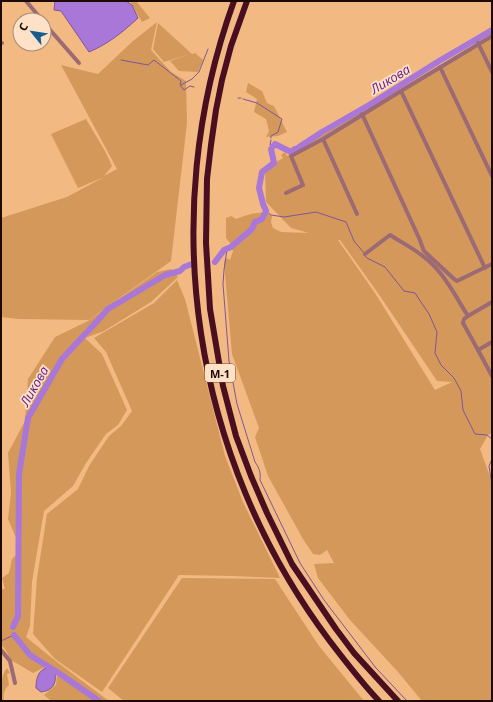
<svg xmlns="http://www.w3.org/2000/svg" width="493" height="702" viewBox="0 0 493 702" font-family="'Open Sans',sans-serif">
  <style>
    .green { fill: #d4985a; fill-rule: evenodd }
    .water { fill: #a877d8; stroke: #7e5697 }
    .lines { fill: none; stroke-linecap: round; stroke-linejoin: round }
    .stream { stroke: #7e5697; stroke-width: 1 }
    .river { stroke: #a877d8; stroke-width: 6 }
    .minor { stroke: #9c6a74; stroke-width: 4 }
    .highway { stroke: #490f21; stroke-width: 6 }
    .labels { text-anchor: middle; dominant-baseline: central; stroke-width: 3.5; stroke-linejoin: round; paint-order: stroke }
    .shield { fill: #fee1c6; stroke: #604a3b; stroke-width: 1 }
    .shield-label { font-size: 11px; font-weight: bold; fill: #1c0900 }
    .water-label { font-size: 13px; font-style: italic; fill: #632094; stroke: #fee1c6 }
  </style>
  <rect width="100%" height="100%" fill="#f2ba82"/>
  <g class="green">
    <path d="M130,1H136L150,18L142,22Z"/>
    <path d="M157,22L151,50L171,72L186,81L187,123L171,261L89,320L18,319L1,317V218L67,197L104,177L78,188L51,134L86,119L105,151L112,166L104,176L117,169L61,65L98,74L133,41Z"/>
    <path d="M158,23L192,54L195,53L203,60L198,72L179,71L170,61L190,54L164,62L153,49Z"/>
    <path d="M492,34V435L491,433L488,435L480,449L492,482V701H422L398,672L350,620L318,578L314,564L334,563L327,550L320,555L313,554L303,539L268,476L255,437L259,428L232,354L224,262L227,258L230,260L233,251L230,243L226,238V218L231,216L236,219C247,215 262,209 272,216L271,222L273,228L281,232L309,233L291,228L266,202L265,169L283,158L281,155L285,152L287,156ZM338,240H340L380,296L437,381L452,382L435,390L375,293Z"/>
    <path d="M248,83L262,91L267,103L274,106L287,132L278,136L266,137L269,131L266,119L254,112L257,99L246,92Z"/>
    <path d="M171,269L178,277L151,302L104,331L85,338L102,354L127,410L118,425L106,434L86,463L73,486L44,511L32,582L30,626L26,637L57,662L109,701H51L44,695L56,685L57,675L55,668L45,667L33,673L11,660L5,649L1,645V589H5L2,578L9,573L12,559L17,554L19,545L8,519L11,493L8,453L25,421L28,379L55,337L88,321L157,272Z"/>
    <path d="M177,280L185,299L225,456L243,502L280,578L232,576L179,575L102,692L55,659L33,634L37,578L47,514L78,489L89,466L109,436L121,426L132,411L106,352L94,338L154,303Z"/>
    <path d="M182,578L275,579L319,646L364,701H124L108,688Z"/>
    <path d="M7,668L10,673L7,674L9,685C4,689 3,695 4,701H1C1,691 0,676 7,668Z"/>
  </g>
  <g class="water">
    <path d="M55,1H126L132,5L138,18C123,32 108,44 89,52L61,11L54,10Z"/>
    <path d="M47,668H54C57,680 56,690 41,692L36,688C36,679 38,670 47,668Z"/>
  </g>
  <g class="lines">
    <g class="stream">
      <path d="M121,60L148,65L154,60L181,81L180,85L184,90L190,86L194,87"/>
      <path d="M181,85L192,79L199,72L208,49"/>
      <path d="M238,98H241"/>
      <path d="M243,99L257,103L282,119L278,132L271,136V138"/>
      <path d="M271,140L270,145L273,147"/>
      <path d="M266,211L271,215L284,217L316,212L346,222L354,241L364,253"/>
      <path d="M227,249L224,270L223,284L229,361L237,404L255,462C259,467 261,473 260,480L300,563L324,600L376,668L407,701"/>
      <path d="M365,256L367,258L385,267L404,291L415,293L429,314L437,332L435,353L441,365L454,378L461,391L463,410L475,434L487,435L492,439"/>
      <path d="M492,459L489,466L492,484"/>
      <path d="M1,641L14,635"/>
    </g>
    <g class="river">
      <path d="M299,147L322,132L369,105L439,61L492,30"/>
      <path d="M215,262L224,250L231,247L252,229L255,222L262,219L266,211L263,204L259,188L262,172L274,163L271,149L275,144L291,152L295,149"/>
      <path d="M89,330L108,309L165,275L180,271L184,267L192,264"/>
      <path d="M13,627L18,616L19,474L28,418L62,359L86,333"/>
      <path d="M14,635L30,655L63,676L99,701"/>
    </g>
    <g class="minor">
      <path d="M26,1L42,20"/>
      <path d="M44,23L79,63"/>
      <path d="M1,43H2"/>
      <path d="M478,43L492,72"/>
      <path d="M440,67L492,176"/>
      <path d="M401,91L485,268"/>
      <path d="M362,114L419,238L424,251L454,279L457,281L492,264"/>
      <path d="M323,139L357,214"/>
      <path d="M286,193L303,185L291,156L323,139L401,91L492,36"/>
      <path d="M365,254L390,235C404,244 421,252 433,265C447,278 457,299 468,316"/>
      <path d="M492,302L468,316L464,319L463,323L478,350L492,342"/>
      <path d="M478,350L492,376"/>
      <path d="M1,650L10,661L15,683"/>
    </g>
    <g class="highway">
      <path d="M234,1C156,216 192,457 329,640C345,661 361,682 379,701"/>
      <path d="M247,1L231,46L222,80L216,110L211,145L207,179L206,243L210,309L223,386L236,436L251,476L267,513L292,564L336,629L354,653L398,701"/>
    </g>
  </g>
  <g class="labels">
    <rect class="shield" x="205" y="364" width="30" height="18" rx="3"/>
    <g class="shield-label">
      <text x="220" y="373">М-1</text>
    </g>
    <g class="water-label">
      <text transform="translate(390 79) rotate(-31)">Ликова</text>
      <text transform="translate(34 386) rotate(-60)">Ликова</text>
    </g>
  </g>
  <rect width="493" height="702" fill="none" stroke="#1c0900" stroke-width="4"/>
  <g transform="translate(32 32) rotate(300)"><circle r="19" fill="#fee1c6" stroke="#a48b77"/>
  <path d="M0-3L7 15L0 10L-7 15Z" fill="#155d91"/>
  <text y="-6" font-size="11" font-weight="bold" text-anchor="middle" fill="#1c0900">С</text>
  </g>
</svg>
